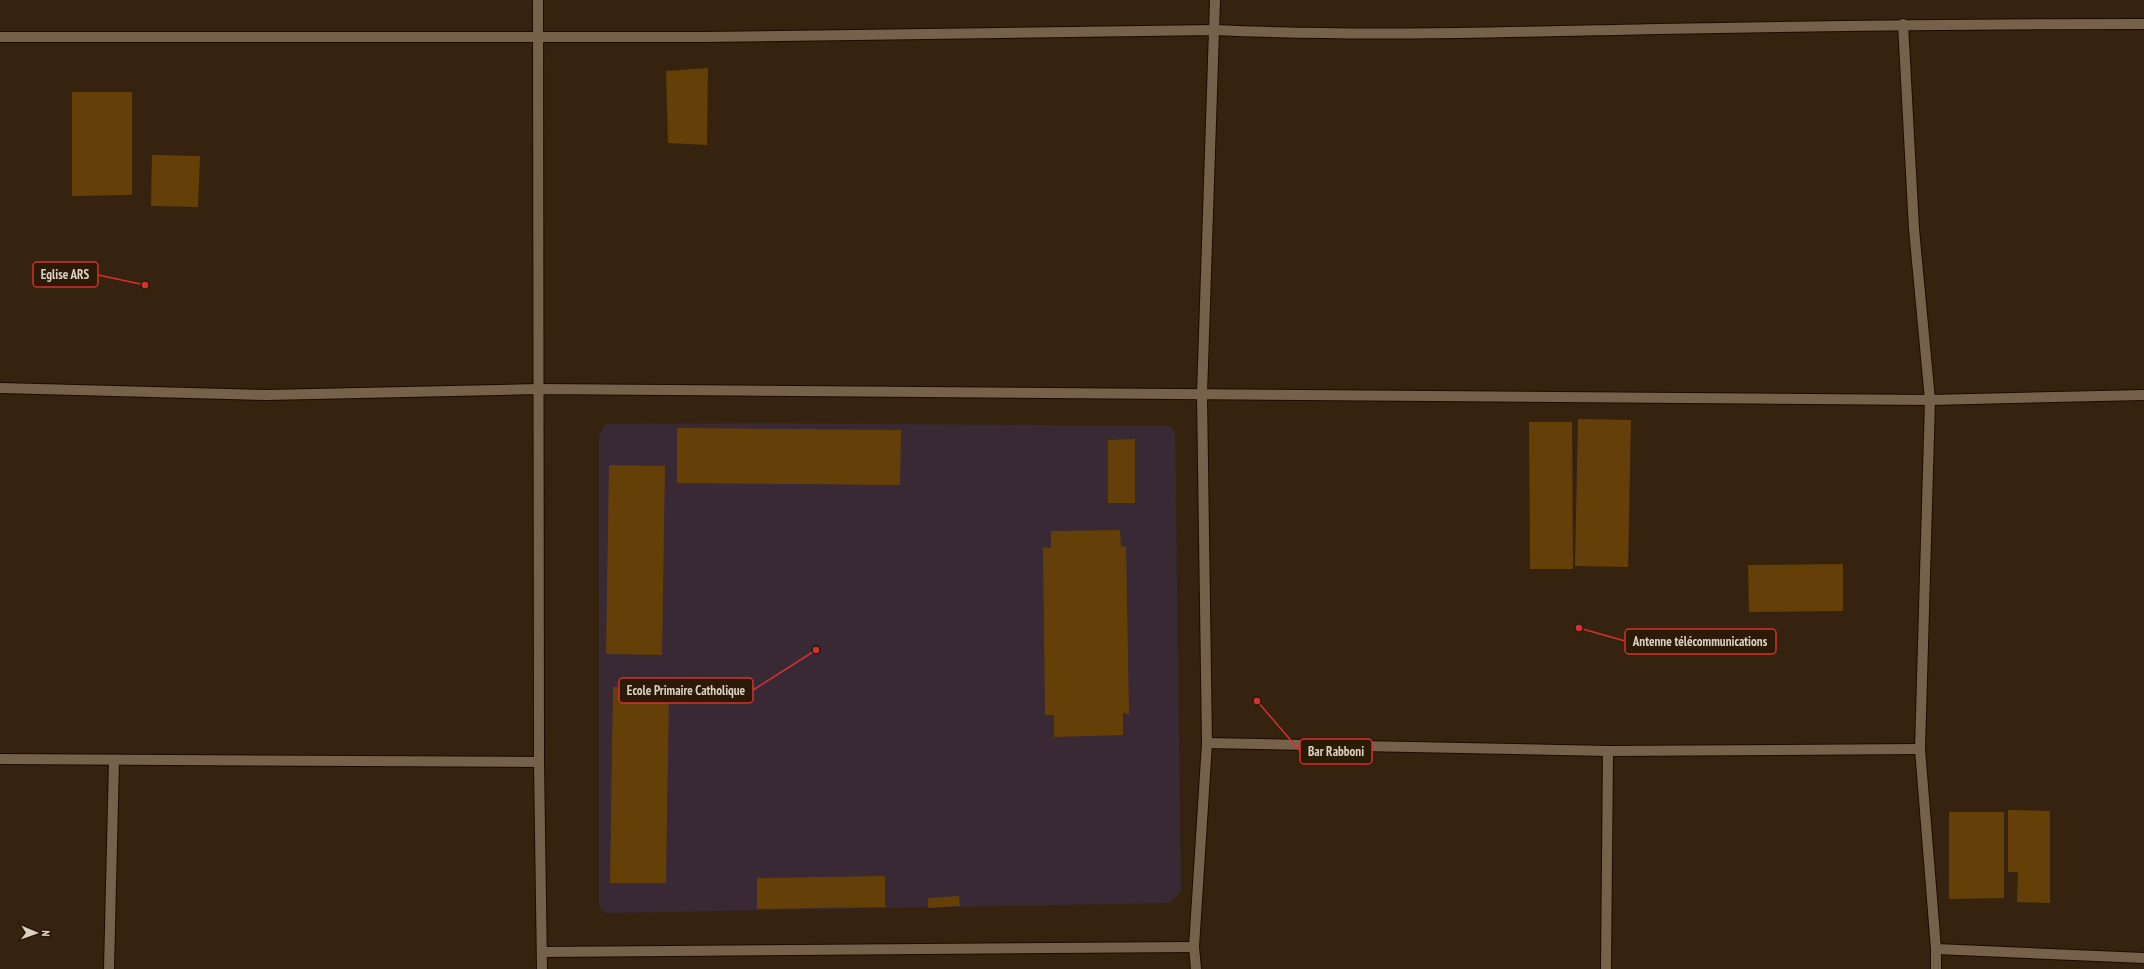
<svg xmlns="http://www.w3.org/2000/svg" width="2144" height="969" viewBox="0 0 2144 969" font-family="'PT Sans Narrow',sans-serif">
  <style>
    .education { fill: #382935 }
    .building { fill: #653f08 }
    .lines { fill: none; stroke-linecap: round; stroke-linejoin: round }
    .minor-casing { stroke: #1c0c00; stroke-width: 12 }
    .minor { stroke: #76614b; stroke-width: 10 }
    .leader { fill: none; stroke: #d63030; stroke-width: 1.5 }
    .callout-dot { fill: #d63030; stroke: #2b1a05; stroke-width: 1.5 }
    .callout { fill: #2b1a05; stroke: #d63030; stroke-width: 1.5 }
    .callout-label { font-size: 13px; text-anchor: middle; font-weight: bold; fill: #ddd1c5 }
  </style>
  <rect width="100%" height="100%" fill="#35230f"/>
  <path class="education" d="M765,423L1169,426L1175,431L1181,892L1170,903L610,913H605L599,907V435L606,424Z"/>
  <g class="building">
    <path d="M708,68L707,145L668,143L666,71Z"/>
    <path d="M72,92H132V195L72,196Z"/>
    <path d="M152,155L200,156L198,207L151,206Z"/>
    <path d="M1578,419L1631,420L1628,567L1575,566Z"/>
    <path d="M1529,422H1572L1573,569H1530Z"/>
    <path d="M677,428L901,430L900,485L677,483Z"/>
    <path d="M1135,439V503H1108V440Z"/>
    <path d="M609,465L665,466L662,655L606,654Z"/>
    <path d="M1120,530L1121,546L1126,547L1129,714L1123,713V735L1054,737V715H1045L1043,547L1051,548V531Z"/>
    <path d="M1843,564V611L1749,612L1748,565Z"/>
    <path d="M613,687L669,688L666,883H610Z"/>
    <path d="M2008,810L2050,811V903L2017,902L2018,872H2008Z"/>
    <path d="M1949,812H2004V898L1949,899Z"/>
    <path d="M885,876V907L757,909V878Z"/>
    <path d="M959,896L960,906L928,908V898Z"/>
  </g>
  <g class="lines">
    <g class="minor-casing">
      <g id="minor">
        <path d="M538,0L539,762L542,969"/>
        <path d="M1903,24L1914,229L1930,400L1920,749L1936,949V969"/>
        <path d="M0,37H704L1215,30C1363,37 1511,32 1658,29C1820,26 1982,24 2144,24"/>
        <path d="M0,388L266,395L539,389L1930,400L2144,395"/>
        <path d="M1207,743L1608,751L1920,749"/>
        <path d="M0,759L539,762"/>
        <path d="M1936,949L2144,958"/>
        <path d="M542,952L1194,947"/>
        <path d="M109,969L114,760"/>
        <path d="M1196,969L1194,947L1207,743L1202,395L1215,0"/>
        <path d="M1606,969L1608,751"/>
      </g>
    </g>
    <use href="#minor" class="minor"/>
  </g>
  <path class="leader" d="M145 285L98 275M1579 628L1625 641M816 650L753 690M1257 701L1300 751"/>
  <g class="callout-dot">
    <circle cx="145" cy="285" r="4"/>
    <circle cx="1579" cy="628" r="4"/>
    <circle cx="816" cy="650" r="4"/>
    <circle cx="1257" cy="701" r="4"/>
  </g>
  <g class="callout">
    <rect x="33" y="262" width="65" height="25" rx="4"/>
    <rect x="1625" y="629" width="151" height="25" rx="4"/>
    <rect x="619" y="678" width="134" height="25" rx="4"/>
    <rect x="1300" y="739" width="72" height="25" rx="4"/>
  </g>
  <g class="callout-label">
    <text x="65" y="279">Eglise ARS</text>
    <text x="1700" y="646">Antenne télécommunications</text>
    <text x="686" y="695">Ecole Primaire Catholique</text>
    <text x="1336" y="756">Bar Rabboni</text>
  </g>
  <g transform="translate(36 933) rotate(92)" stroke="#2b1a05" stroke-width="3" paint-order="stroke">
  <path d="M0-3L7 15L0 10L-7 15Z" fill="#ddd1c5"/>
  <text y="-6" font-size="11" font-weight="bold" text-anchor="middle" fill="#ddd1c5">N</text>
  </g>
</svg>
